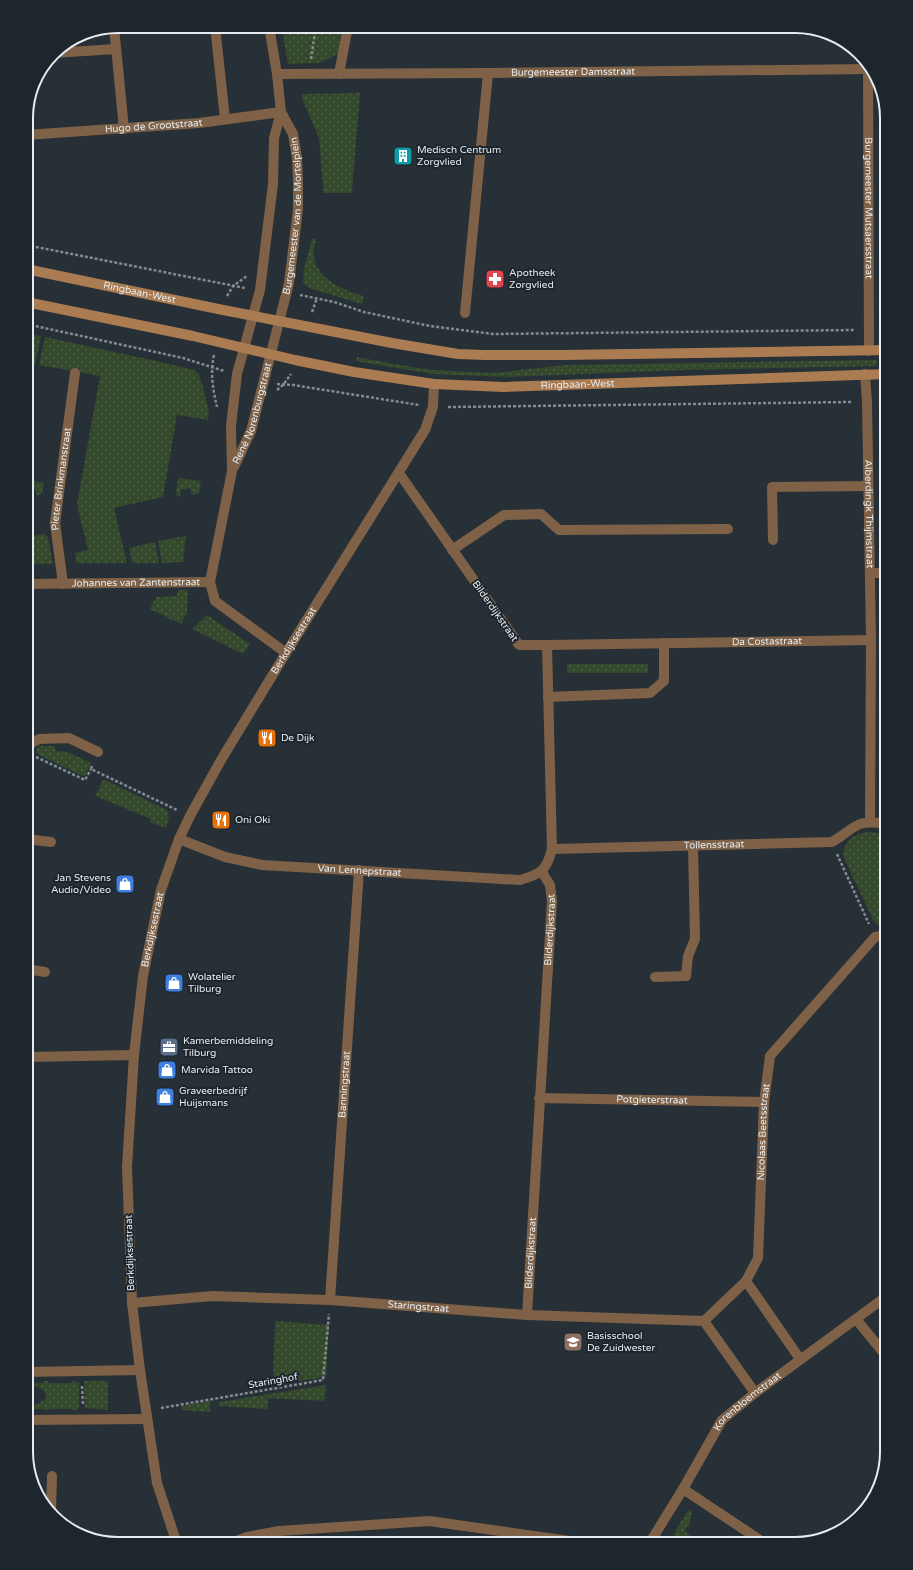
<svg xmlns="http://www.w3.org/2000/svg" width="913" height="1570" viewBox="0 0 913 1570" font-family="'Varela Round',sans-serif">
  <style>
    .grass { fill: url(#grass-dots) }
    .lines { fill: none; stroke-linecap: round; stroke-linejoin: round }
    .path { stroke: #848b91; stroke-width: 2.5; stroke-dasharray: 3 2; stroke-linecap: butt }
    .lane { stroke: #7e6146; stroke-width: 10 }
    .street { stroke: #7e6146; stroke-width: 10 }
    .secondary { stroke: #ab7c51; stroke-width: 10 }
    .labels { text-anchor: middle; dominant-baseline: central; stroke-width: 4; stroke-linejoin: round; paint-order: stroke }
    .street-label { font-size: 10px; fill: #e6ecf1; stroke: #1d262d }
    .poi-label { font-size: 10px; fill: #e6ecf1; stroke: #1d262d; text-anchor: start }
    .rim { fill: none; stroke: #e6ecf1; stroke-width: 2 }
  </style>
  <defs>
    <pattern id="grass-dots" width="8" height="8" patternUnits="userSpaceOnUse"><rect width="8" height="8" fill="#34482c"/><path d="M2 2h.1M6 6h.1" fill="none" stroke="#51634b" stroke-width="1.8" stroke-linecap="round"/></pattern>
  </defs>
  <rect width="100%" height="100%" fill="#272f37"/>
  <g class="grass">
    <path d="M281,26H342L338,54L319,63L288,64Z"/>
    <path d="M360,93L352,193H323V187L319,138L301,96L303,94Z"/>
    <path d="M312,239H316C315,245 312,252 314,258C318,280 345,291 364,296L362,304L309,288L303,283L304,268Z"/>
    <path d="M26,333L41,336L35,365L30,364L26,383Z"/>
    <path d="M45,337L152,360L194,370L199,375L204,390L209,413L208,420L177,415L163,497L114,508L127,563H76L75,553L88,550L77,504L100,376L39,365Z"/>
    <path d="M357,357L394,364L431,370L495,373L565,365L877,360V366L683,370L509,377L433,374L356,361Z"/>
    <path d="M178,478L201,481L199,493L192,495L190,488L180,490L181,497L176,495Z"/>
    <path d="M26,480L44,483L42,493L37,496L35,489L26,491Z"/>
    <path d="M43,534L46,535L48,537L53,564H26V538Z"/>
    <path d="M186,536L183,562L162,563L158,541Z"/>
    <path d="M155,542L159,563H132L129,548Z"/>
    <path d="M178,590H188L187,613L181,624L150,609L156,597L177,596Z"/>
    <path d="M207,615L250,644L243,654L192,629Z"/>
    <rect x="567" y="664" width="81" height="9"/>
    <path d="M38,746H55V751L68,752L91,763L85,776H83L37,754L36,752Z"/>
    <path d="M103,780H105L167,810L169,818L166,828L150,822L151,819L95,796Z"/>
    <path d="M868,832L887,834V927L878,925L873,920L843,856C843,842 854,833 868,832Z"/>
    <path d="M275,1321L329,1325L326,1377L273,1385Z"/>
    <path d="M43,1381H48L49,1383H71L72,1381H76V1383L79,1382V1408L77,1409V1410H73L72,1409H49V1410H43V1409H34V1405L43,1401L46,1398C47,1391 40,1388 34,1386V1383H43Z"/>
    <path d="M84,1381H108V1410L85,1408Z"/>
    <path d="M326,1385L325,1401L268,1398V1409L219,1406V1402Z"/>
    <path d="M210,1401V1412L182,1410V1406Z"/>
    <path d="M688,1510L692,1512L689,1527L687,1526L685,1530L690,1536L686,1544H668Z"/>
  </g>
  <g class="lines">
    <g class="path">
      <path d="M311,59L316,26"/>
      <path d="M26,245L245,288"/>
      <path d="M300,295L334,302L364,312L430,326L493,334L855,330"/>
      <path d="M227,296L233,286L247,276"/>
      <path d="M312,312L317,298"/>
      <path d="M26,324L183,358L224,371"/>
      <path d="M214,355C210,373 213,390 217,407"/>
      <path d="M277,384L293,385L419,405"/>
      <path d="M277,390L283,385L291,374"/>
      <path d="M448,407L853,402"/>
      <path d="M36,757L85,780L91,769"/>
      <path d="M92,766L91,769L177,810"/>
      <path d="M837,854L869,924"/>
      <path d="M82,1386L83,1405"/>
      <path d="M161,1408L323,1380L329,1314"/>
    </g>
    <g class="lane">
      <path d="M215,26L225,119"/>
      <path d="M114,27L124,129"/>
      <path d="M53,53L116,49"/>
      <path d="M773,540L772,487L868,486"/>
      <path d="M870,573H887"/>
      <path d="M655,977L686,976L688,956L695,939L693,845"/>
      <path d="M51,1511L52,1476"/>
    </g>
    <g class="street">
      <path d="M269,26L277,74L281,112L274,138L273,184L260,290L237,374L231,426L232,471L210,582L215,601L286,653"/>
      <path id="s1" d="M868,66L869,351"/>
      <path id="s2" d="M277,74L488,73L870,69"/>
      <path d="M339,74L348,26"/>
      <path id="s3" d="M26,135L199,123L281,112"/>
      <path d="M465,313L488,73"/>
      <path id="s4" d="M865,374L867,402L871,640L870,822"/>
      <path id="s5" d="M234,467L251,431L289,283L298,209V182L297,158L293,134L281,112"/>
      <path d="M452,550L504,515L541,514L559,530L728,529"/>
      <path id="s6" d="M26,584L210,582"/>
      <path id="s7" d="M63,584L55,523L75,373"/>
      <path id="s8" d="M547,645L871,640"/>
      <path d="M548,697L650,693L664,681V643"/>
      <path d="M26,742L32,743L39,739L69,738L98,752"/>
      <path d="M26,839L51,842"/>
      <path id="s9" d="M179,839L225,857L262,865L520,880C541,874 547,870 552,849L547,645H519L399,473"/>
      <path id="s10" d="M552,849L832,842C857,827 854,819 887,824"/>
      <path d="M26,969L45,972"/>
      <path d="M26,1057L134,1055"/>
      <path id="s11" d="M539,1098L764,1102"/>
      <path id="s12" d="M330,1300L359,870"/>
      <path id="s13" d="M132,1303L213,1296L330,1300L527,1315L704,1321L746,1281"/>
      <path id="s14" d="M527,1315L552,901L550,885L542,872"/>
      <path d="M856,1319L887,1357"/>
      <path d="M704,1321L755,1393"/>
      <path id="s15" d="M800,1359L746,1281L758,1258L764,1102L770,1056L875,937L887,935"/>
      <path d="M26,1372L140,1370"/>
      <path d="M26,1420L147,1419"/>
      <path d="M683,1489L766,1544"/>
      <path id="s16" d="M177,1544L157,1483L140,1370L132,1303L127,1167L134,1055L143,976L161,890L179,839L190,816L221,760L286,653L425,430L433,407L434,384"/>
      <path d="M228,1544L247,1537L279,1531L429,1521L591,1544"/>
      <path id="s17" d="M649,1544L683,1489L722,1420L755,1393L887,1296"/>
    </g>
    <g class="secondary">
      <path id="s18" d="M26,269L223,310L392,343L458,354L485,355H563L887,350"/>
      <path id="s19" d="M26,302L193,336L295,360L354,372L434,384L504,387L887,374"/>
    </g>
  </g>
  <defs>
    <g id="building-square" transform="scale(1)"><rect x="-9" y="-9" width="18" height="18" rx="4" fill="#0f9aa8" stroke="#1d262d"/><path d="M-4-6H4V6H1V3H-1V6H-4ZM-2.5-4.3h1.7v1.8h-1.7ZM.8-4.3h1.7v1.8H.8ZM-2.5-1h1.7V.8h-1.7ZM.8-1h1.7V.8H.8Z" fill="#fff"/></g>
    <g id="pharmacy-square" transform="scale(1)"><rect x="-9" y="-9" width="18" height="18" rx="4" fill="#e0444e" stroke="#1d262d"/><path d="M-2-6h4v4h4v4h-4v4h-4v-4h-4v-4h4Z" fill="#fff"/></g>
    <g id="restaurant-square" transform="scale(1)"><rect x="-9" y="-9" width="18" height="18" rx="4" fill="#e8710a" stroke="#1d262d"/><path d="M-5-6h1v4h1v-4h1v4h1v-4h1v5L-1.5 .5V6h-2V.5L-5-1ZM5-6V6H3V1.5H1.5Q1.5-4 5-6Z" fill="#fff"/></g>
    <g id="shop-square" transform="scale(1)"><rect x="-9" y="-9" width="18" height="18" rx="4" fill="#3f7fe0" stroke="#1d262d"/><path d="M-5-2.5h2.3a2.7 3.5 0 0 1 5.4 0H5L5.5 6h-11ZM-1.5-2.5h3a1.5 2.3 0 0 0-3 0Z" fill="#fff"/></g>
    <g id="office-square" transform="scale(1)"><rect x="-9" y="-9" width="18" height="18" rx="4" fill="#5c6f8a" stroke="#1d262d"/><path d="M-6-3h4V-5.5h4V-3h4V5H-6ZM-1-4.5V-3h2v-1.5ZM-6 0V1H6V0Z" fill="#fff"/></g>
    <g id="school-square" transform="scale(1)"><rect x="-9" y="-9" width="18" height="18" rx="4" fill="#8d6e63" stroke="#1d262d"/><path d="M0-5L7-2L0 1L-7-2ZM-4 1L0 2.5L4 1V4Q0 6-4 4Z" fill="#fff"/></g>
  </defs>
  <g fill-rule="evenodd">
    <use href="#building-square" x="403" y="156"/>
    <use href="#pharmacy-square" x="495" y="279"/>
    <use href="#restaurant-square" x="267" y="738"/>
    <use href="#restaurant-square" x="221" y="820"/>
    <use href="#shop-square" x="125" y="884"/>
    <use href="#shop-square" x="174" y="983"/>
    <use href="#office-square" x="169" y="1047"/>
    <use href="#shop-square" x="167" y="1070"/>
    <use href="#shop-square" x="165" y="1097"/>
    <use href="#school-square" x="573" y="1342"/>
  </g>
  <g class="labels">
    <g class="street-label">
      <text stroke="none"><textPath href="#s2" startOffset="296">Burgemeester Damsstraat</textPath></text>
      <text stroke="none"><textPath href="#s3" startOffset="128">Hugo de Grootstraat</textPath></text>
      <text stroke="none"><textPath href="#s1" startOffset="142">Burgemeester Mutsaersstraat</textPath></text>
      <text stroke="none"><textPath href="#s5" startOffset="260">Burgemeester van de Mortelplein</textPath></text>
      <text stroke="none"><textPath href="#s18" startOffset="116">Ringbaan-West</textPath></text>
      <text stroke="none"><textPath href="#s19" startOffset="560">Ringbaan-West</textPath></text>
      <text stroke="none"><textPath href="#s5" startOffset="57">René Norenburgstraat</textPath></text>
      <text stroke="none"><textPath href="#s7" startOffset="106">Pieter Brinkmanstraat</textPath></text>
      <text stroke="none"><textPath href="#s4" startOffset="140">Alberdingk Thijmstraat</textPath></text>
      <text stroke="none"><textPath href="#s6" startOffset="110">Johannes van Zantenstraat</textPath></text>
      <text transform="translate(495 611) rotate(55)">Bilderdijkstraat</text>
      <text stroke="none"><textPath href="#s16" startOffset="945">Berkdijksestraat</textPath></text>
      <text stroke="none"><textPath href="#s8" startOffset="220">Da Costastraat</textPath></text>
      <text stroke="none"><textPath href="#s10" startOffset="162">Tollensstraat</textPath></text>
      <text stroke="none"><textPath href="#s9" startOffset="185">Van Lennepstraat</textPath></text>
      <text stroke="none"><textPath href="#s16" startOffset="621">Berkdijksestraat</textPath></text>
      <text stroke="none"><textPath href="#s14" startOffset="386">Bilderdijkstraat</textPath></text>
      <text stroke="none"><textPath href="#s12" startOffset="216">Banningstraat</textPath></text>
      <text stroke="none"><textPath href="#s11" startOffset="113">Potgieterstraat</textPath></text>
      <text stroke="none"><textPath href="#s15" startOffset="247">Nicolaas Beetsstraat</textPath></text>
      <text transform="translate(130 1253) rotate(-92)">Berkdijksestraat</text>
      <text stroke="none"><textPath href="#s14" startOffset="62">Bilderdijkstraat</textPath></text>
      <text stroke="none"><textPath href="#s13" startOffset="287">Staringstraat</textPath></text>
      <text transform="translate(273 1381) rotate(-10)">Staringhof</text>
      <text stroke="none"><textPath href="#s17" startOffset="175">Korenbloemstraat</textPath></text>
    </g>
    <g class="poi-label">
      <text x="417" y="150">Medisch Centrum<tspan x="417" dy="12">Zorgvlied</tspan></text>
      <text x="509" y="273">Apotheek<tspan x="509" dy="12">Zorgvlied</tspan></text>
      <text x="281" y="738">De Dijk</text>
      <text x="235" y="820">Oni Oki</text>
      <text x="111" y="878" text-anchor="end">Jan Stevens<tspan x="111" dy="12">Audio/Video</tspan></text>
      <text x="188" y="977">Wolatelier<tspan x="188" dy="12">Tilburg</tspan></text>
      <text x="183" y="1041">Kamerbemiddeling<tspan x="183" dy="12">Tilburg</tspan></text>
      <text x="181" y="1070">Marvida Tattoo</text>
      <text x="179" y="1091">Graveerbedrijf<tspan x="179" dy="12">Huijsmans</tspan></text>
      <text x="587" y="1336">Basisschool<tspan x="587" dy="12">De Zuidwester</tspan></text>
    </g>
  </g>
  <path d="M0 0H913V1570H0ZM118 33H795A85 85 0 0 1 880 118V1452A85 85 0 0 1 795 1537H118A85 85 0 0 1 33 1452V118A85 85 0 0 1 118 33Z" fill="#1d262d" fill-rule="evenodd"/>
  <path class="rim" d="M118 33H795A85 85 0 0 1 880 118V1452A85 85 0 0 1 795 1537H118A85 85 0 0 1 33 1452V118A85 85 0 0 1 118 33Z"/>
</svg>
